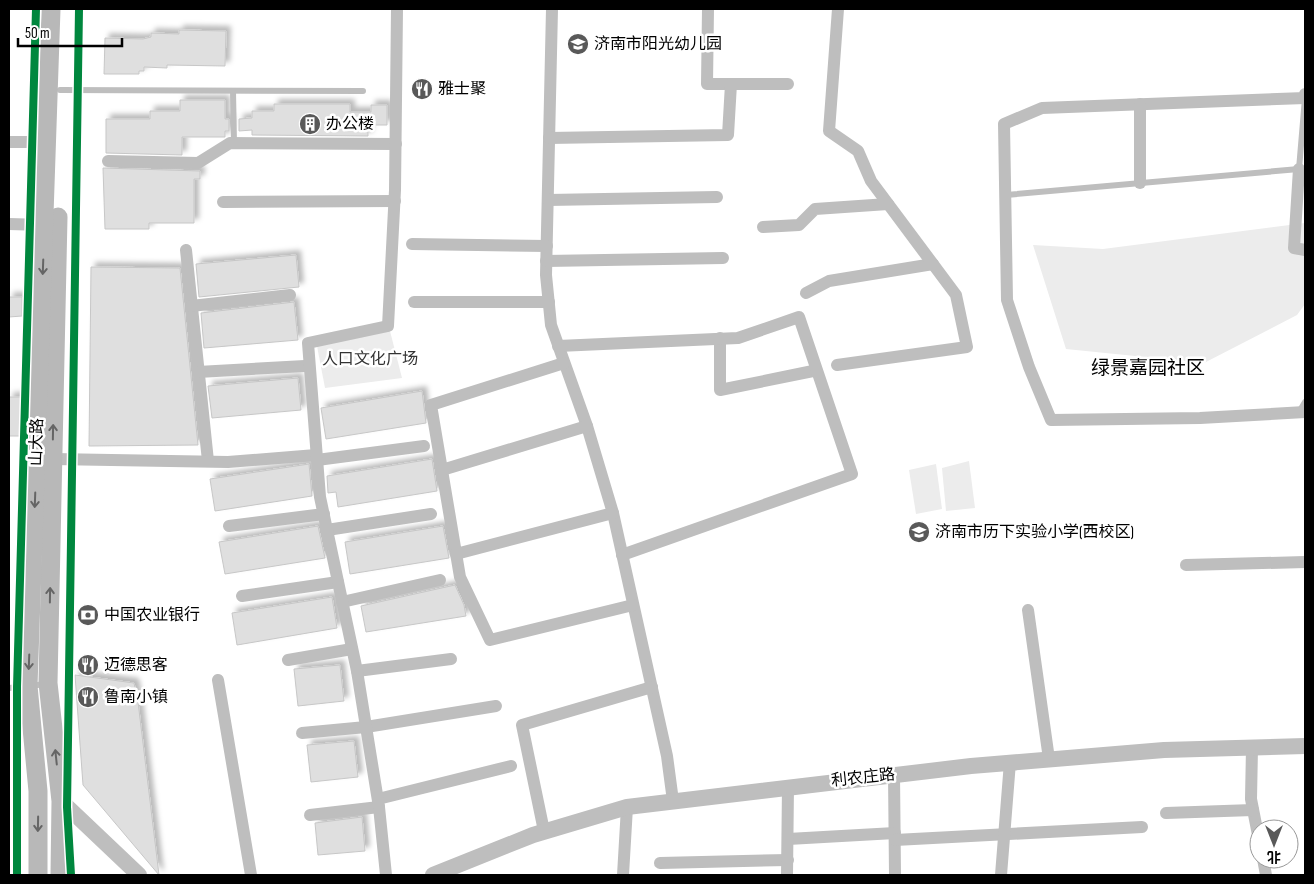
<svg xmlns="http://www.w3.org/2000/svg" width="1314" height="884" viewBox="0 0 1314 884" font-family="'Sofia Sans Condensed','Noto Sans SC',sans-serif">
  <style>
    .green { fill: #ececec }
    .building { fill: #dfdfdf; stroke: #c7c7c7; filter: url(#shadow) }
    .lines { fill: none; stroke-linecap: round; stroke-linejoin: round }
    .service { stroke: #bebebe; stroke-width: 6 }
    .minor { stroke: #bebebe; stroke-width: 12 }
    .tertiary { stroke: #bebebe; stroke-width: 16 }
    .secondary { stroke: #b8b8b8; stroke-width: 19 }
    .cycleway-casing { stroke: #fff; stroke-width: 11 }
    .cycleway { stroke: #00873e; stroke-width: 8 }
    .oneway { stroke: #656565 }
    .labels { text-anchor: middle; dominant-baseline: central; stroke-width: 5; stroke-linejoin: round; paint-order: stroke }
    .poi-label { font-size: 16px; fill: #000; stroke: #fff; text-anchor: start }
    .park-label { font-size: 16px; fill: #333; stroke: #fff }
    .street-label { font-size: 16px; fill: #000; stroke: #fff }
    .quarter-label { font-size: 19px; fill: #000; stroke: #fff }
  </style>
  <defs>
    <filter id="shadow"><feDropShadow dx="4.5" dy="-4.5" stdDeviation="2.5" flood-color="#0004"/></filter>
  </defs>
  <rect width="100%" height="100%" fill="#fff"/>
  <g class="green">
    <path d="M1305,223V304L1297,315L1204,363L1066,349L1033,245L1103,249Z"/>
    <path d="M390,331L402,378L325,388L317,346Z"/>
    <path d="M969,461L975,508L946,511L942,468Z"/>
    <path d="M936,464L942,509L916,514L909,470Z"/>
  </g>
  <g class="building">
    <path d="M179,30L226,31L225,66L167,65V68L144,67V71H139V74H104L105,38L143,39L151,37V33L179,34Z"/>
    <path d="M180,100H225V119H229V131H225V137H182V155L106,153V119H150V111H180Z"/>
    <path d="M274,104H350V112H371V105H387V125H368V136L252,135V130L239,131V119L252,118V111H274Z"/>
    <path d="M103,168L200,171V179H194V223H149V229H105Z"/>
    <path d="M296,255L299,287L199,297L196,264Z"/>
    <path d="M91,267L180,268L198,445L89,446Z"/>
    <path d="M9,297H22V316L9,317Z"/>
    <path d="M294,302L298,340L204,348L201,313Z"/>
    <path d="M298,378L301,410L212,418L208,386Z"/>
    <path d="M422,391L426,423L326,439L321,408Z"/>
    <path d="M9,397H21V403H25V428H20V436H9Z"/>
    <path d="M432,459L437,491L338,507L336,492L328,493L327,476Z"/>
    <path d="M309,464L312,496L215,511L210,479Z"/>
    <path d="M318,526L325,558L225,574L219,542Z"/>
    <path d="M443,526L449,558L350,574L345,542Z"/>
    <path d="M455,585L464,605L466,616L366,632L361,606Z"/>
    <path d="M332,597L337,628L237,645L232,613Z"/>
    <path d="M340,665L344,701L298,706L294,669Z"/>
    <path d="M75,675L134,683L138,702L159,875L83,785Z"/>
    <path d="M354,741L358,777L311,782L307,745Z"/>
    <path d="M362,817L365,851L318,855L315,823Z"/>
  </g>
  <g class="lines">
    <g class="service">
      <path d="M60,90L363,91"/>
      <path d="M233,91L234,143"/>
      <path d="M1006,195L1299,169L1305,98"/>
      <path d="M1299,412L1305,402"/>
      <path d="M9,688L47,684"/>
    </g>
    <g class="minor">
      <path d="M552,9L546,275L551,325L587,426L613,513L667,756L673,801"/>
      <path d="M708,9L707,84H788"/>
      <path d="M1305,94V98L1042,108L1004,124L1007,300L1029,367L1051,420L1200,418L1305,412"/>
      <path d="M1140,104V183"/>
      <path d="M549,138L728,135L731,84"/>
      <path d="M9,142H47"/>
      <path d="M108,161L198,163L230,143L396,144"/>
      <path d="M1299,169L1294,248L1305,250"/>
      <path d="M548,200L717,197"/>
      <path d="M223,202L395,201"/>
      <path d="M9,224L44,225"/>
      <path d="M763,227L799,225L815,209L888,204"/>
      <path d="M412,244L547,246"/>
      <path d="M186,250L208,461"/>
      <path d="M546,261L723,258"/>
      <path d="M806,293L829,281L933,264"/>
      <path d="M414,302H549"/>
      <path d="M191,306L290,295"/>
      <path d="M720,338V390L813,371"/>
      <path d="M558,346L738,338L799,317L852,474L622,555"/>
      <path d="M564,363L431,405L460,577L490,640L633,605"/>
      <path d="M837,365L967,347L956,295L871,181L858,151L829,131L838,9"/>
      <path d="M198,372L305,366"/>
      <path d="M53,459L228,462L316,455"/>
      <path d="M317,460L424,446"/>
      <path d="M442,470L587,426"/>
      <path d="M229,526L324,514"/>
      <path d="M327,530L431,514"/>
      <path d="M456,554L613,513"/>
      <path d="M1186,565L1305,562"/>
      <path d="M242,596L338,582"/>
      <path d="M342,602L440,580"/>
      <path d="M1028,610L1049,759"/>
      <path d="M288,660L352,649"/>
      <path d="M357,671L451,659"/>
      <path d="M218,680L251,875"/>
      <path d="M302,733L366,727L496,706"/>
      <path d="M1252,748L1251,799L1259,840"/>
      <path d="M894,774L895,875"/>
      <path d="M378,799L511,766"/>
      <path d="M1166,813L1253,810"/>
      <path d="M310,815L379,807"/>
      <path d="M544,831L522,725L652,687"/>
      <path d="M788,839L895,833"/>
      <path d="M895,840L1142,827"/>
      <path d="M1263,859L1266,875"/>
      <path d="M660,863L788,860"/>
      <path d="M386,875L379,807L357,671L320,497L308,343L388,326L395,190L397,9"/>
      <path d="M623,875L627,807"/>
      <path d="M787,875L788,786"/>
      <path d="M1001,875L1010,762"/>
    </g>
    <g class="tertiary">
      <path d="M61,801L139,875"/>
      <path d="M433,875L533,835L627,807L971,766L1164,750L1305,746"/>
    </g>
    <g class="secondary">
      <path d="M58,217L48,683L61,801L60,875"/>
      <path d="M38,875V791L28,686L51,9"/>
    </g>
    <g class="cycleway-casing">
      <g id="cycleway">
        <path d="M17,875V687L36,9"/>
        <path d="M71,875L67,807L79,9"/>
      </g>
    </g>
    <use href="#cycleway" class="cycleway"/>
  </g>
  <defs><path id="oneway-shaft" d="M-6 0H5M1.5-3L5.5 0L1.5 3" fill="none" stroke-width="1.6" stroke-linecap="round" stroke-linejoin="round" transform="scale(1.25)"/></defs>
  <g class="oneway">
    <use href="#oneway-shaft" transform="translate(43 267) rotate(92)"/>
    <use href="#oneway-shaft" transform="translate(53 432) rotate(-89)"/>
    <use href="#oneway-shaft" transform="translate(35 500) rotate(92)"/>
    <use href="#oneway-shaft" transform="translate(50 595) rotate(-89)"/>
    <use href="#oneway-shaft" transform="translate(29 662) rotate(92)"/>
    <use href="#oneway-shaft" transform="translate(56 757) rotate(-96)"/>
    <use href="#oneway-shaft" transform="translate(38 824) rotate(91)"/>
  </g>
  <defs>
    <g id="school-disc" transform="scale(1.125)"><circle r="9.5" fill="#595959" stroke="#fff"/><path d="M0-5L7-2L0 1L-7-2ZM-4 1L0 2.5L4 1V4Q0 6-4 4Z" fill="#fff"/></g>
    <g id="restaurant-disc" transform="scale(1.125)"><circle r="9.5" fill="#595959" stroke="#fff"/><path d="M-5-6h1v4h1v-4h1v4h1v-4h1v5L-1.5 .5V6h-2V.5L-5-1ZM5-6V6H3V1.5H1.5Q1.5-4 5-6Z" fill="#fff"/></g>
    <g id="building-disc" transform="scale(1.125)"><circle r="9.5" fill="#595959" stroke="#fff"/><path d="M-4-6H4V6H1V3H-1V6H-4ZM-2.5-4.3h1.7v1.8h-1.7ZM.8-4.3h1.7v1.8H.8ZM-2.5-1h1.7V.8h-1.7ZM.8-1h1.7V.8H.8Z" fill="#fff"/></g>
    <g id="bank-disc" transform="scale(1.125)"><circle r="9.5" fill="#595959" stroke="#fff"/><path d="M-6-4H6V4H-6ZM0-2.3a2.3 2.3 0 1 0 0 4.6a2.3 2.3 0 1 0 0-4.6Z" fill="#fff"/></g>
  </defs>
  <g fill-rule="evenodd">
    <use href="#school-disc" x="578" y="44"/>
    <use href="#restaurant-disc" x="422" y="89"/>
    <use href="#building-disc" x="310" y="124"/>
    <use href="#school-disc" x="919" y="532"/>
    <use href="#bank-disc" x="88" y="615"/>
    <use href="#restaurant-disc" x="88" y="665"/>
    <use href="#restaurant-disc" x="88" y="697"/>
  </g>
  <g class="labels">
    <g class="poi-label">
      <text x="594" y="44">济南市阳光幼儿园</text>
      <text x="438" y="89">雅士聚</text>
      <text x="326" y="124">办公楼</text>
      <text x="935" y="532">济南市历下实验小学(西校区)</text>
      <text x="104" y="615">中国农业银行</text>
      <text x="104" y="665">迈德思客</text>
      <text x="104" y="697">鲁南小镇</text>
    </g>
    <g class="park-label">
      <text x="370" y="359">人口文化广场</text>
    </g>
    <g class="street-label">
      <text transform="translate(37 442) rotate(-88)">山大路</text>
      <text transform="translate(863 778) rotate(-6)">利农庄路</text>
    </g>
    <g class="quarter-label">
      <text x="1148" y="368">绿景嘉园社区</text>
    </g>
  </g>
  <rect width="1314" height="884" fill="none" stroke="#000000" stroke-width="20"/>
  <g transform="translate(1274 844) rotate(180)"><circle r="24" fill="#ffffff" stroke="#999999"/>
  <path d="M0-4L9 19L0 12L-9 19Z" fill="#595959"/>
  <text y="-8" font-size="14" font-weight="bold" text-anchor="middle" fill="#000000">北</text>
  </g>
  <path d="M18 38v8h104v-8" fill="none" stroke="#000000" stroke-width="2.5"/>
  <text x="25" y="38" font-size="15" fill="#000000" stroke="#ffffff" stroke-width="4" paint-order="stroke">50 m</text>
</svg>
